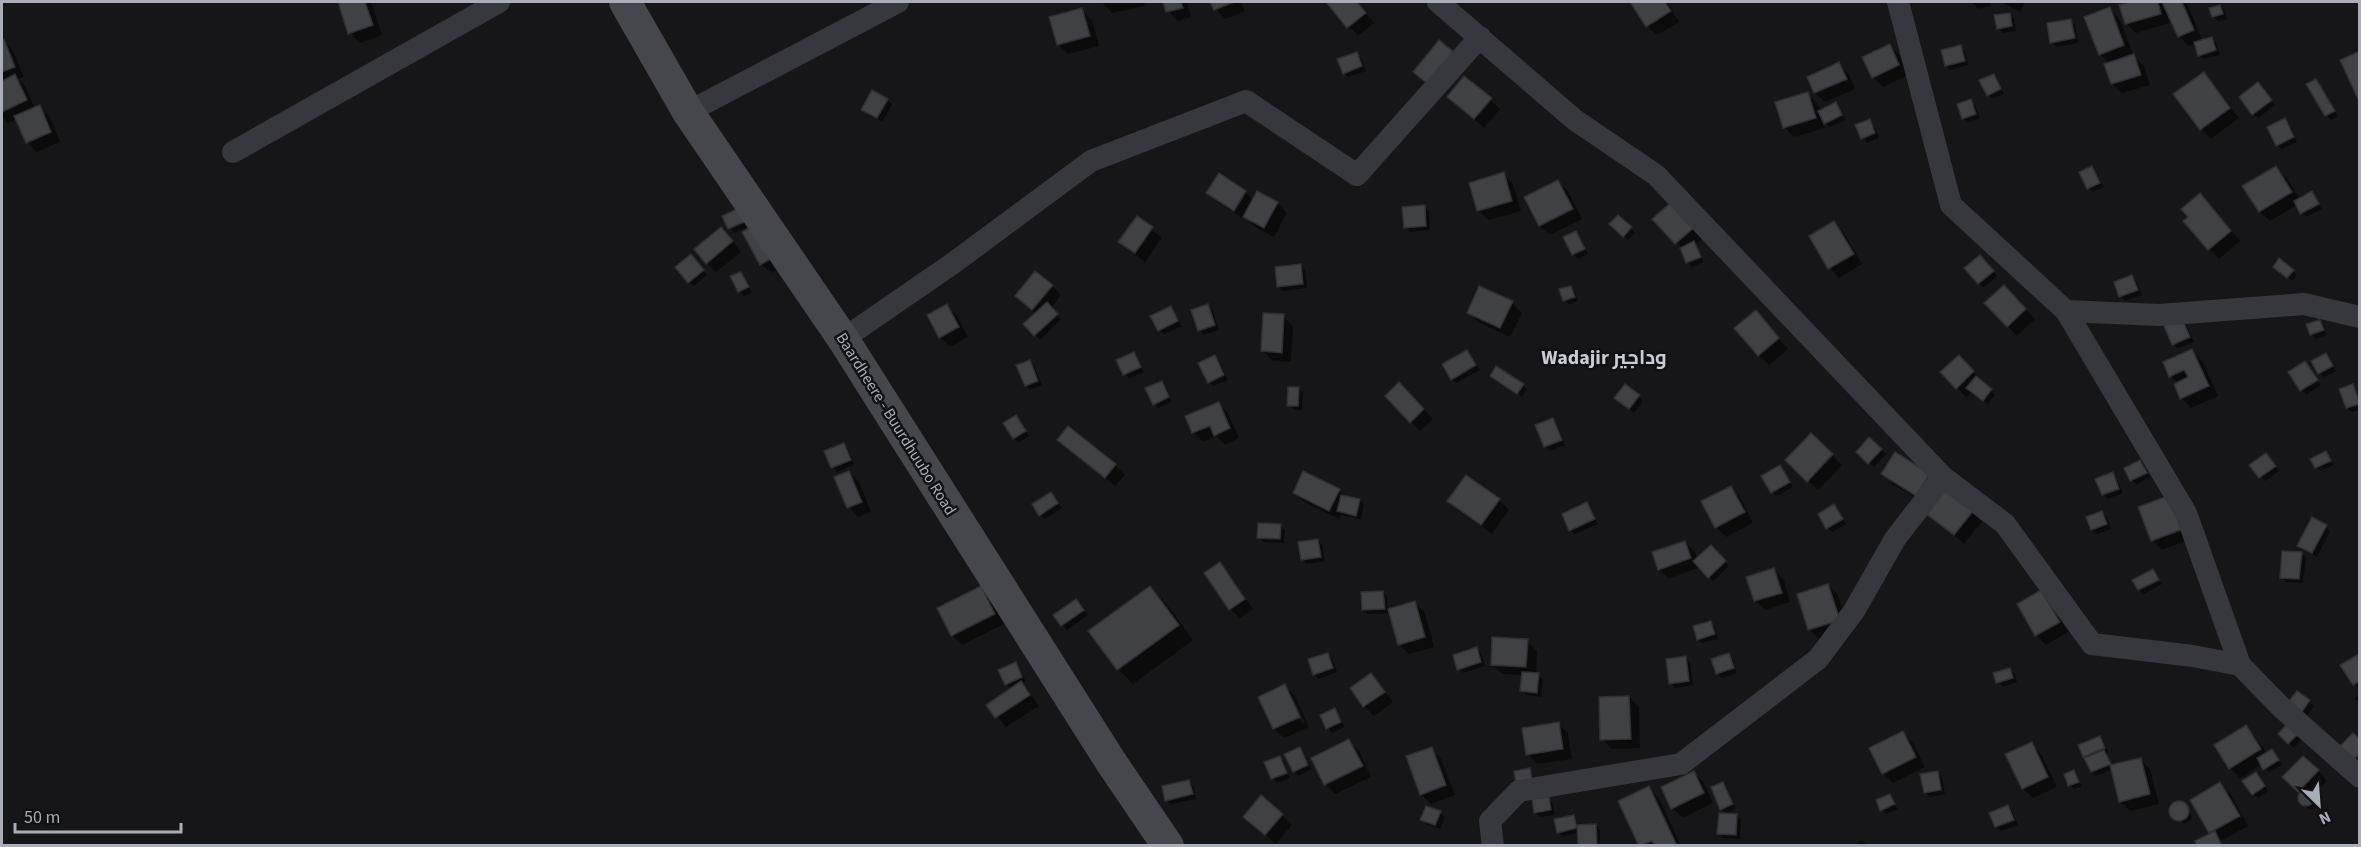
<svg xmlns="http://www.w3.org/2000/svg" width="2361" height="847" viewBox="0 0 2361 847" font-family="'Source Sans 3',Cairo,sans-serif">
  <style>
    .shadow { fill: #0007; fill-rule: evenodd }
    .building { fill: #404145; stroke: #303034; stroke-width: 1.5 }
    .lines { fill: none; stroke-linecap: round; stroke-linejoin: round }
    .minor { stroke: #37383d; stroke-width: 22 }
    .secondary { stroke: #45474d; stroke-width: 32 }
    .labels { text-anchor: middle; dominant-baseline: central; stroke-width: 5; stroke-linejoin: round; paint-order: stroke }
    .street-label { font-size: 16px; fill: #a8adb8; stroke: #111113 }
    .quarter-label { font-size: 20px; font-weight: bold; fill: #c9ccd4; stroke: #111113 }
  </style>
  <rect width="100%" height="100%" fill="#161618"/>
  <g class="shadow">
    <path d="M339,2H371L382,35L360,43L350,33Z"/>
    <path d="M1102,2H1144L1145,6L1112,13Z"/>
    <path d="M1165,2H1187L1191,17L1178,21L1168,11Z"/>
    <path d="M1212,2H1241L1245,11L1225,19L1216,9Z"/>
    <path d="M1328,2H1357L1374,23L1358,36Z"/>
    <path d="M1632,2H1667L1679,22L1657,35L1647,26Z"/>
    <path d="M1972,2H1990L1991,6L1978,9Z"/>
    <path d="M2001,2H2025L2020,12Z"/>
    <path d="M2136,2H2161L2166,6L2164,2H2186L2203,41L2212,38L2216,43L2220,55L2203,59L2199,55L2196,43L2189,46L2179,36L2170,17H2168L2170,23L2136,33L2126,23L2121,6Z"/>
    <path d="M2220,7L2225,11L2227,19L2218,21L2213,17Z"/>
    <path d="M2110,9L2119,18L2134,56L2144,66L2150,85L2122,93L2112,84L2110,64L2100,54Z"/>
    <path d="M1082,10L1092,20L1099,46L1068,54L1058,44Z"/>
    <path d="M2009,14L2014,19L2016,31L2003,33L1998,28Z"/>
    <path d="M2070,20L2075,25L2078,43L2056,47L2052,42Z"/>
    <path d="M4,41L13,51L24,77L18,79L25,86L35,109L40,107L50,117L60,142L37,152L27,142L17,119L8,123L2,117V42Z"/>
    <path d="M1890,46L1900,56L1908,75L1883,87L1873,77Z"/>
    <path d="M1960,47L1965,51L1968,65L1950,70L1946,65Z"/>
    <path d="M1356,53L1361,58L1366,71L1348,77L1344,73Z"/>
    <path d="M1839,64L1849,74L1855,89L1825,102L1815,93L1809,78Z"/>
    <path d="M2203,74L2239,118L2211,139L2201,129Z"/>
    <path d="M1994,75L2004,94L1992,99L1988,95Z"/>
    <path d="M2316,81L2338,116L2331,120L2326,115Z"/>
    <path d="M2263,89L2275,105L2258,118L2253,114Z"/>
    <path d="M1808,94L1818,104L1820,111L1836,104L1846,120L1829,127L1823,121L1825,128L1794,137L1785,128L1777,103Z"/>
    <path d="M1449,97L1490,99L1500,109L1484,128Z"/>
    <path d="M887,100L892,104L882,122L863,109Z"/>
    <path d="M1970,101L1975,105L1980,118L1968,123L1963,118Z"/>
    <path d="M2285,120L2289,124L2297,142L2282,149L2277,145Z"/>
    <path d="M1869,121L1874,126L1879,138L1867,143L1857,126Z"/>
    <path d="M2092,167L2104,187L2093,192L2088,188Z"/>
    <path d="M2276,168L2286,177L2300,200L2312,193L2322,209L2306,217L2297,205L2270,221L2260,212Z"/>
    <path d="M1503,174L1513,184L1521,211L1489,220L1479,211L1471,184Z"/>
    <path d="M1219,175L1245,192L1254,201L1277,203L1287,213L1274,237L1255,227L1245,217L1244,219L1217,202L1208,193Z"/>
    <path d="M1558,182L1568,191L1582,219L1550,235L1540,226L1526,198Z"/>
    <path d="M2209,205L2240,241L2219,259L2185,221Z"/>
    <path d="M1424,207L1429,211L1430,230L1410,232L1405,227Z"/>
    <path d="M1683,211L1706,235L1695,245L1704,262L1692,267L1688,262L1682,249L1655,219Z"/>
    <path d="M724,216L755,223L734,233Z"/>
    <path d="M1618,217L1635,233L1628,240L1612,224Z"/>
    <path d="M1137,218L1162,238L1145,262L1120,242Z"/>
    <path d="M1834,223L1844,233L1862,264L1839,278L1830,268Z"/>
    <path d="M744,232L783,267L771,273L761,264Z"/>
    <path d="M1576,233L1588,254L1578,259L1573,254Z"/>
    <path d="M731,238L741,252L716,272L707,263Z"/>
    <path d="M695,260L707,275L694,286L689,282Z"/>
    <path d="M1985,262L1997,276L1983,288L1979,283Z"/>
    <path d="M1301,266L1305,270L1307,288L1283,291L1278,286Z"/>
    <path d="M2279,271H2293L2297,275L2293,281Z"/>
    <path d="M741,273L752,292L744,296L739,291Z"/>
    <path d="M2132,277L2136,281L2142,295L2125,301L2121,296Z"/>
    <path d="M1052,286L1061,295L1051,308L1061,319L1040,340L1025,324L1036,314L1017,296Z"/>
    <path d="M2004,287L2035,319L2017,336L1986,303Z"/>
    <path d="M1571,288L1575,292L1578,301L1569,304L1564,300Z"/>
    <path d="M1512,303L1522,313L1510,337L1478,322L1468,312Z"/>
    <path d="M947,306L957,316L968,337L950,347L940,337Z"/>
    <path d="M1208,306L1213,311L1219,330L1204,335L1199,330Z"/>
    <path d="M1171,307L1182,326L1164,334L1159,330Z"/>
    <path d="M1283,316L1293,326L1291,362L1273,361L1263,351Z"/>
    <path d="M2320,321L2324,326L2327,335L2316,339L2311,334Z"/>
    <path d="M1765,322L1788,349L1769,365L1759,355Z"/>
    <path d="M2185,322L2194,342L2178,348L2173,344Z"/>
    <path d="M1467,351L1480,370L1456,383L1452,379Z"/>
    <path d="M2192,351L2202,361L2218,396L2191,408L2182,398L2178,384L2171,376L2165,363Z"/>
    <path d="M1134,354L1144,372L1129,379L1118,361Z"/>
    <path d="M2326,355L2336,371L2324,377L2319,373Z"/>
    <path d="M1215,357L1219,361L1228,380L1213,386L1209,382Z"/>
    <path d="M1959,357L1995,395L1988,404L1972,392L1966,397L1942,372Z"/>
    <path d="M1030,362L1034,366L1042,385L1030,390L1026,385Z"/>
    <path d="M2305,363L2321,385L2306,395L2290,373Z"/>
    <path d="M1491,376L1523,385L1527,389L1522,397Z"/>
    <path d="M1161,383L1166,387L1172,402L1158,408L1154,404Z"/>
    <path d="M1399,384L1433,419L1420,431L1387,396Z"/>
    <path d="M1625,386L1643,401L1634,413L1621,402Z"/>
    <path d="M2352,386L2360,397V410L2352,412L2347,408Z"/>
    <path d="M1298,388L1303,393L1302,410H1294L1289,405Z"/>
    <path d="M1218,404L1228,413L1239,438L1225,445L1217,436L1203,442L1193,432Z"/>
    <path d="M1016,417L1029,436L1018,443L1014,438Z"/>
    <path d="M1552,420L1557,425L1565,445L1550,451L1545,446Z"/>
    <path d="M1811,435L1842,465L1818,490L1787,460Z"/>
    <path d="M1870,439L1886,454L1874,467L1858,452Z"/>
    <path d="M1059,440L1115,465L1125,475L1115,486Z"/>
    <path d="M843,445L848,449L854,465L837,472L832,467Z"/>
    <path d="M2326,453L2334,465L2320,471L2316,467Z"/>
    <path d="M2270,459L2279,471L2265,481L2260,477Z"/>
    <path d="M2140,462L2150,477L2136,485L2132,480Z"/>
    <path d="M1780,467L1793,487L1776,496L1772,492Z"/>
    <path d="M849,472L859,482L871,512L858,517L849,507Z"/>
    <path d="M1883,474L1929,475L1927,505L1893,484Z"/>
    <path d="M2113,474L2117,479L2123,493L2107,499L2103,494Z"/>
    <path d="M1466,477L1499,500L1509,510L1492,534L1459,511L1449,501Z"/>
    <path d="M1730,488L1740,497L1753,523L1726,537L1716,527Z"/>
    <path d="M1339,490L1347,497L1360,500L1364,505L1361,519L1341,515L1339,519L1304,502L1294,493Z"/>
    <path d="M1050,493L1062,508L1045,519L1040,515Z"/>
    <path d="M2170,497L2191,539L2162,550L2152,540Z"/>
    <path d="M1587,504L1598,524L1575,534L1570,530Z"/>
    <path d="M1834,506L1846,524L1832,532L1828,528Z"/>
    <path d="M1927,512H1972L1982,522L1964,544Z"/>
    <path d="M2102,513L2107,517L2111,529L2097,534L2092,529Z"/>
    <path d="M1280,526L1285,530L1284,543L1263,542L1259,537Z"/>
    <path d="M2326,526L2330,531L2317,557L2299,545Z"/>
    <path d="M1318,540L1322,545L1325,561L1307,564L1302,559Z"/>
    <path d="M1685,542L1695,552L1697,559L1711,547L1729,566L1713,581L1700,567L1669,579L1659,569Z"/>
    <path d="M2301,554L2306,558L2303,583L2286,582L2281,577Z"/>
    <path d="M1220,564L1229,574L1253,609L1240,618L1230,609Z"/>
    <path d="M1774,570L1784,580L1790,602L1765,610L1755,600Z"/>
    <path d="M2153,571L2162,584L2144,594L2139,589Z"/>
    <path d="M1828,585L1838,595L1849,630L1819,639L1810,630L1798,595Z"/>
    <path d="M981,588L990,598L1004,624L962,645L952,635Z"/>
    <path d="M1150,588L1165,602L1193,640L1133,684L1118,669L1090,632Z"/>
    <path d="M1383,592L1387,597L1388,611L1415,603L1425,613L1434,647L1409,654L1399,644L1391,613L1368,614L1363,610Z"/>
    <path d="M1076,601L1088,615L1067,630L1055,616Z"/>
    <path d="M2051,602L2068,632L2046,645L2036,635Z"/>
    <path d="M1710,623L1715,627L1718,639L1702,643L1698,639Z"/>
    <path d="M1527,641L1537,651L1536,675L1543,679L1541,697L1527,695L1522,691L1523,675L1502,674L1492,664Z"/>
    <path d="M1476,649L1481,653L1485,666L1463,673L1459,669Z"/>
    <path d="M1327,654L1332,659L1337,672L1319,679L1314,674Z"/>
    <path d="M1729,655L1733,660L1737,673L1722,678L1717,673Z"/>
    <path d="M1685,658L1690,662L1693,685L1675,688L1671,683Z"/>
    <path d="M2360,660V688L2359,689L2342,666Z"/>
    <path d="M1015,664L1026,681L1021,683L1039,706L1006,727L988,705L1012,689L1006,684Z"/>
    <path d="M2010,670L2015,674L2017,682L2002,687L1998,682Z"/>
    <path d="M1371,675L1393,702L1374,716L1364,706Z"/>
    <path d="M1285,686L1295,696L1309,727L1284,738L1274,729L1260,698ZM1289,696H1292L1305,723L1302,724Z"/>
    <path d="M2297,693L2314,706L2307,715L2295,706Z"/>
    <path d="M2360,693V704L2354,698Z"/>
    <path d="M1629,697L1639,707L1640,748L1612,749L1602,739Z"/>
    <path d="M1335,710L1345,727L1332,733L1328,728Z"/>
    <path d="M1558,724L1568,733L1572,759L1537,764L1528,754Z"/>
    <path d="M2288,726L2302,739L2294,748L2280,734Z"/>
    <path d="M2246,727L2255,737L2267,754L2272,751L2282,765L2269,773L2262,764L2240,778L2230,768Z"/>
    <path d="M1903,733L1913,743L1925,767L1893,783L1883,773Z"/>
    <path d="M2100,738L2104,742L2109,753L2106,754L2113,766L2140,759L2150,769L2159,804L2130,811L2120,801L2113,769L2096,776L2092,772L2080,746Z"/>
    <path d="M1349,741L1359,751L1371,777L1335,794L1326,784Z"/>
    <path d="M2031,744L2041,754L2057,787L2033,798L2023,789L2007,755Z"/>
    <path d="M1300,749L1304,754L1312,769L1298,776L1294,771Z"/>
    <path d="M1432,749L1441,759L1455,795L1431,804L1421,794Z"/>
    <path d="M1280,758L1284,762L1290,778L1277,783L1272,778Z"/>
    <path d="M2318,771L2327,781L2312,797L2318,803L2317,807L2310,810L2301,803L2302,795L2284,777Z"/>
    <path d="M2074,772L2082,786L2074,789L2070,785Z"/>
    <path d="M1694,773L1704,783L1713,803L1683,818L1673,808Z"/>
    <path d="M1937,773L1942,777L1945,794L1930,797L1925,792Z"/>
    <path d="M2260,779L2268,791L2258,798L2253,794Z"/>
    <path d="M1189,782L1193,786L1196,799L1171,804L1166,800Z"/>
    <path d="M1723,784L1727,788L1736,809L1726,813L1721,809Z"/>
    <path d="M2220,784L2230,794L2248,826L2221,841L2223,846H2199L2212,834L2210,832Z"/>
    <path d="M1649,788L1659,798L1681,846H1641L1620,802Z"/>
    <path d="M1889,796L1898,809L1886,814L1882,810Z"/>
    <path d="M1549,799L1553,804L1555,815L1540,817L1535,812Z"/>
    <path d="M2179,803L2188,809L2192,816L2191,820L2184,824L2171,815L2172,807Z"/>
    <path d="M2008,807L2012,811L2018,825L2001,831L1997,826L1991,814Z"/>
    <path d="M1440,813L1445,817L1440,829L1426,824L1422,819Z"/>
    <path d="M1282,815L1292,825L1276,844L1245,817Z"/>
    <path d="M1574,816L1579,826L1595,825L1600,830V846H1580L1579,833L1563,836L1558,832Z"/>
    <path d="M1737,816L1741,820L1740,839L1723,838L1719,834Z"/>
    <path d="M1862,840L1868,846H1852Z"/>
  </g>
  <g class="building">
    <path d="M338,2H365L373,25L348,34Z"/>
    <path d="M1163,2H1181L1183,8L1166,12Z"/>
    <path d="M1210,2H1234L1214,10Z"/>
    <path d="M1326,2H1357L1366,13L1347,28Z"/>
    <path d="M1630,2H1665L1671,11L1646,27Z"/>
    <path d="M2130,2H2158L2161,14L2125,24L2119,5Z"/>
    <path d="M2162,2H2182L2194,30L2178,37Z"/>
    <path d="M2220,5L2223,14L2212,17L2209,8Z"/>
    <path d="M2110,7L2124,45L2099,55L2084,17Z"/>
    <path d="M1082,8L1090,36L1057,45L1049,17Z"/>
    <path d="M2010,13L2012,26L1997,29L1994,15Z"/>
    <path d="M2071,19L2075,38L2050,43L2047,23Z"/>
    <path d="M2212,37L2216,50L2198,56L2194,42Z"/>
    <path d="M4,39L15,67L2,72V40Z"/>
    <path d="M1439,40L1455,53L1429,85L1413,72Z"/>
    <path d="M1890,44L1899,65L1872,78L1862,57Z"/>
    <path d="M1961,45L1965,61L1945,66L1941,50Z"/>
    <path d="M2360,51V98L2358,99L2340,60Z"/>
    <path d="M1357,52L1362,66L1343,74L1337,59Z"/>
    <path d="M2134,54L2141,75L2111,84L2104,64Z"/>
    <path d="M1839,62L1847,79L1814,93L1807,77Z"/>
    <path d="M2204,72L2230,108L2200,130L2173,94Z"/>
    <path d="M15,74L27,100L2,112V81Z"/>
    <path d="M1994,74L2001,89L1987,96L1979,80Z"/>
    <path d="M1464,76L1492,98L1474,119L1447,97Z"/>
    <path d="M2316,79L2335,111L2325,116L2306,84Z"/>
    <path d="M2258,82L2272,100L2252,115L2239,97Z"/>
    <path d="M872,90L888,99L877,118L861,110Z"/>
    <path d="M1808,92L1816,118L1783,128L1775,102Z"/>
    <path d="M1971,99L1976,114L1962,119L1957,104Z"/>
    <path d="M1836,102L1842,115L1824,124L1818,111Z"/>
    <path d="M40,105L51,132L26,143L14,116Z"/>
    <path d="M2285,118L2294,137L2276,146L2267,127Z"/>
    <path d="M1870,119L1875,133L1861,139L1855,125Z"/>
    <path d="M2092,166L2100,183L2087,189L2079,172Z"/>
    <path d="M2276,166L2292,192L2259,212L2242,186Z"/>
    <path d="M1504,172L1512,201L1477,211L1469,183Z"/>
    <path d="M1219,173L1246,191L1234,211L1206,193Z"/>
    <path d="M1558,180L1573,209L1539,226L1524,197Z"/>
    <path d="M1257,191L1278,202L1264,228L1243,217Z"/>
    <path d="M2312,191L2319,204L2300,214L2294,201Z"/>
    <path d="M2200,193L2231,231L2208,250L2183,221L2188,217L2181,209Z"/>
    <path d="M1674,200L1697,225L1675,244L1652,219Z"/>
    <path d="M745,205L751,219L728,229L722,216Z"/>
    <path d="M1425,205L1426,226L1404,228L1402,207Z"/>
    <path d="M1618,215L1632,227L1623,237L1609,224Z"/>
    <path d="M1137,216L1153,227L1135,253L1118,242Z"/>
    <path d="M1834,221L1854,254L1828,269L1809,236Z"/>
    <path d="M756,224L774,257L760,265L742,232Z"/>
    <path d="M721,227L733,241L706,264L694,249Z"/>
    <path d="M1576,231L1585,249L1572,255L1563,237Z"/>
    <path d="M1694,241L1701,257L1686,263L1680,248Z"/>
    <path d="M691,254L704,270L688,283L675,267Z"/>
    <path d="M1980,255L1994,271L1978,284L1964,268Z"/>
    <path d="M2279,258L2294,270L2287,278L2273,267Z"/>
    <path d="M1301,264L1303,284L1277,287L1275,267Z"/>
    <path d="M1035,271L1053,285L1032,310L1015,296Z"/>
    <path d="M741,272L749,287L738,292L730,276Z"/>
    <path d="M2132,275L2138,290L2119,297L2114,282Z"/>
    <path d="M2004,285L2026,309L2007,327L1984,303Z"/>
    <path d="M1479,286L1513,301L1500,328L1467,313Z"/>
    <path d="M1571,286L1575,297L1563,301L1559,289Z"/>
    <path d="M1047,302L1058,314L1034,336L1023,324Z"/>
    <path d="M947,304L959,327L939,338L927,315Z"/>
    <path d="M1208,304L1215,325L1198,331L1191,310Z"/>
    <path d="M1171,306L1178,321L1158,331L1150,316Z"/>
    <path d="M1756,310L1779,338L1758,356L1734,328Z"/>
    <path d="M1263,313L1284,314L1282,353L1261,351Z"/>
    <path d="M2181,316L2190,337L2172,345L2163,324Z"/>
    <path d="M2320,320L2324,330L2310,335L2306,324Z"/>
    <path d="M2192,349L2209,386L2180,399L2174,384L2188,377L2184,370L2169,377L2163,362Z"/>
    <path d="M1467,350L1476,365L1451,380L1442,364Z"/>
    <path d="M1134,352L1141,367L1123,375L1116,360Z"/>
    <path d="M2326,353L2333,366L2318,374L2311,361Z"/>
    <path d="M1215,355L1224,375L1208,383L1198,363Z"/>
    <path d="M1959,355L1974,371L1956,389L1940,372Z"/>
    <path d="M1030,360L1038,381L1025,386L1016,365Z"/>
    <path d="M2305,361L2318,380L2300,391L2288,372Z"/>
    <path d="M1496,366L1524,384L1517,394L1490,376Z"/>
    <path d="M1976,376L1992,389L1983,401L1966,388Z"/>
    <path d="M1162,381L1169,397L1153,405L1145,388Z"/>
    <path d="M1399,382L1424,409L1410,423L1385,396Z"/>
    <path d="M1625,384L1640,395L1629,409L1614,398Z"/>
    <path d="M2353,384L2360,404L2346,408L2339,389Z"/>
    <path d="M1288,387H1299L1298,406H1287Z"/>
    <path d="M1219,402L1230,428L1214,436L1210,426L1192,433L1185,416Z"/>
    <path d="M1016,415L1026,431L1013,439L1003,423Z"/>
    <path d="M1553,418L1562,440L1544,447L1535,425Z"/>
    <path d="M1068,426L1116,464L1105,478L1057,440Z"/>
    <path d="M1811,433L1833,454L1807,482L1785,460Z"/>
    <path d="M1869,437L1882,449L1868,464L1856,452Z"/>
    <path d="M844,443L851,460L831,468L824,451Z"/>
    <path d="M2326,451L2331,461L2315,468L2310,459Z"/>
    <path d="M1895,452L1930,474L1916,496L1881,474Z"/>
    <path d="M2266,453L2276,466L2259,478L2249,465Z"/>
    <path d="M2140,460L2147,473L2130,481L2124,468Z"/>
    <path d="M1780,465L1790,482L1771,493L1761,476Z"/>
    <path d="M849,471L862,502L847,508L834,477Z"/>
    <path d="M1303,471L1340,489L1329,511L1293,493Z"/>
    <path d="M2113,472L2119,489L2102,495L2095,479Z"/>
    <path d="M1466,475L1500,499L1481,525L1447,501Z"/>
    <path d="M1731,486L1745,512L1715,528L1701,501Z"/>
    <path d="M1945,488L1973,511L1954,535L1925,513Z"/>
    <path d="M1051,492L1058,503L1039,516L1032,504Z"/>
    <path d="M1341,495L1360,499L1356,516L1337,511Z"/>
    <path d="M2170,495L2183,529L2151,541L2138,507Z"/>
    <path d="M1587,502L1595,519L1569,531L1562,514Z"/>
    <path d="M1834,504L1843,519L1826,529L1818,514Z"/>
    <path d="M2102,511L2107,524L2091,530L2086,517Z"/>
    <path d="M2312,517L2327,525L2312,553L2297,546Z"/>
    <path d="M1258,523L1281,524L1280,539L1257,538Z"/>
    <path d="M1318,539L1321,557L1301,560L1298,542Z"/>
    <path d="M1685,541L1691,558L1658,570L1652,552Z"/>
    <path d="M1711,545L1726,561L1708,578L1693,561Z"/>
    <path d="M2282,551L2302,552L2299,579L2280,578Z"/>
    <path d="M1220,562L1245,599L1229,610L1204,573Z"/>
    <path d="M1774,568L1782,593L1754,601L1746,577Z"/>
    <path d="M2153,569L2159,580L2138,590L2132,580Z"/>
    <path d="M1828,584L1840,620L1808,630L1797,594Z"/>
    <path d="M981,586L995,614L951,636L937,608Z"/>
    <path d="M1150,586L1179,625L1117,670L1088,631Z"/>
    <path d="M2041,590L2060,622L2035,636L2017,604Z"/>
    <path d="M1383,591L1385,609L1362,610L1361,592Z"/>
    <path d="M1076,599L1084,610L1061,626L1053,615Z"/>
    <path d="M1415,601L1425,637L1398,645L1388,609Z"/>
    <path d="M1711,621L1715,634L1697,640L1693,626Z"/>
    <path d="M1492,637L1528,639L1526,667L1491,665Z"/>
    <path d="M1477,647L1481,662L1457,670L1453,655Z"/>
    <path d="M1328,653L1333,668L1313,675L1308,659Z"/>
    <path d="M1729,653L1734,668L1716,674L1711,659Z"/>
    <path d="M2357,655L2360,659V681L2353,685L2340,665Z"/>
    <path d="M1686,656L1689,681L1669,684L1666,659Z"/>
    <path d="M1016,662L1022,677L1005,685L998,670Z"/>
    <path d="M2010,668L2013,678L1996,683L1993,673Z"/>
    <path d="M1522,672L1539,673L1537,693L1520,691Z"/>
    <path d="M1371,673L1385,692L1363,707L1350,688Z"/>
    <path d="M1021,681L1030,695L995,718L986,705Z"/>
    <path d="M1285,684L1300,717L1273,729L1258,697Z"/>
    <path d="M2297,691L2310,700L2302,712L2288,702Z"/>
    <path d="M1629,696L1631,739L1600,740L1599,697Z"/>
    <path d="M1335,708L1341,722L1326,729L1320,715Z"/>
    <path d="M1559,722L1563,749L1526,755L1522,728Z"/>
    <path d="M2288,723L2298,734L2288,744L2278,734Z"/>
    <path d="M2246,725L2261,749L2229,769L2214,745Z"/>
    <path d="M1903,731L1916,757L1882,774L1869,748Z"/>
    <path d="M2353,733L2360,739V753L2353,760L2339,747Z"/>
    <path d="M2100,736L2105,748L2083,757L2078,745Z"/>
    <path d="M1349,739L1363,766L1324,785L1311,758Z"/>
    <path d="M2032,742L2048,777L2022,789L2005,754Z"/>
    <path d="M1300,747L1308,765L1293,772L1284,754Z"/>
    <path d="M1432,747L1446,785L1420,795L1406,756Z"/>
    <path d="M2272,749L2279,760L2263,770L2257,758Z"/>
    <path d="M2104,750L2111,764L2091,772L2084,758Z"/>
    <path d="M1280,756L1287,773L1271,779L1264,762Z"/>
    <path d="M2303,756L2319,770L2298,792L2282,777Z"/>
    <path d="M2141,758L2150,794L2119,802L2110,765Z"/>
    <path d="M1530,768L1532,780L1516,784L1514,771Z"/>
    <path d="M2074,770L2079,782L2068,786L2064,774Z"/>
    <path d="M1694,771L1704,793L1671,809L1661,787Z"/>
    <path d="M1938,771L1941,790L1924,793L1920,774Z"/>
    <path d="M2256,772L2265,786L2252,795L2242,781Z"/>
    <path d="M1189,780L1193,794L1165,801L1162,786Z"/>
    <path d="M1723,782L1733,804L1720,810L1711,787Z"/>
    <path d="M2220,782L2240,816L2209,833L2190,800Z"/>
    <path d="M1649,786L1677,846H1655L1652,841L1639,846L1618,801Z"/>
    <circle cx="2306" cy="798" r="8"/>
    <path d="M1890,794L1895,804L1880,811L1876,800Z"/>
    <path d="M1261,795L1283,814L1265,835L1243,817Z"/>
    <path d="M1549,797L1551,810L1534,813L1532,799Z"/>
    <circle cx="2179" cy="811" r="10"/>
    <path d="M2008,805L2014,820L1995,827L1989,813Z"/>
    <path d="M1426,806L1441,811L1435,825L1420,820Z"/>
    <path d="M1719,813L1737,814L1736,835L1717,834Z"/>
    <path d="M1574,815L1577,828L1557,833L1554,819Z"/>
    <path d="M1596,824L1597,846H1578L1577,825Z"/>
    <path d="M2215,831L2222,846H2197L2195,841Z"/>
  </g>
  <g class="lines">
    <g class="minor">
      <path d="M1438,2L1575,120L1656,175L1943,477L2005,524L2092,644L2193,656L2240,665L2282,708L2360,777"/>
      <path d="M1898,2L1951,205L2066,311L2159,315L2304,304L2360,317"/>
      <path d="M688,112L898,2"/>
      <path d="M233,152L499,2"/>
      <path d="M2066,311L2186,513L2240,665"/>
      <path d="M843,339L952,264L1091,161L1246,101L1357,175L1480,37"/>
      <path d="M1493,846L1490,821L1519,791L1681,764L1818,659L1854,611L1895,539L1943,477"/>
    </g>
    <path class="secondary" d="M625,2L688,112L843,339L1111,762L1168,846"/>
  </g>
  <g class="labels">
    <g class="street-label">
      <text transform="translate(896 424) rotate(58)">Baardheere - Buurdhuubo Road</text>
    </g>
    <g class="quarter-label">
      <text x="1604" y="358">Wadajir وداجير</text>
    </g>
  </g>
  <rect width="2361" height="847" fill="none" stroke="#a8adb8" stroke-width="6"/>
  <g transform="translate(2319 805) rotate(155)" stroke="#111113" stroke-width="4.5" paint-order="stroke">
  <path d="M0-4.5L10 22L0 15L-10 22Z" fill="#a8adb8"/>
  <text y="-9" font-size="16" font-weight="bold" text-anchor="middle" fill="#a8adb8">N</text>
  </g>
  <path d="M15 823v9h166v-9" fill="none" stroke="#a8adb8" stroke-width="3"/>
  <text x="24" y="823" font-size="18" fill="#a8adb8" stroke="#111113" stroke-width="4.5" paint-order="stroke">50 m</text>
</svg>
